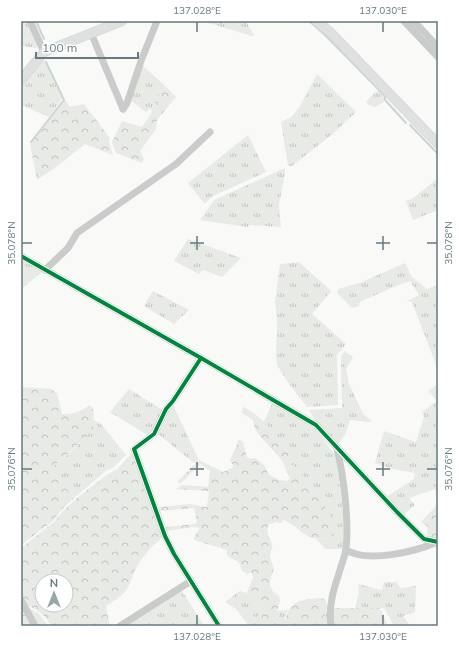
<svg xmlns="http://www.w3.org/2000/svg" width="459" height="647" viewBox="0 0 459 647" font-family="Mulish,sans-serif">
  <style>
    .grass { fill: url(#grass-tufts) }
    .forest { fill: url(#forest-crowns); fill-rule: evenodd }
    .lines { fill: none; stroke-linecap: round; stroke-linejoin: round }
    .stream { stroke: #cbd5d6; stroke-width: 2 }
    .secondary-casing { stroke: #d4d5d5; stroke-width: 10 }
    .street { stroke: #cacccc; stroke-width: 7 }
    .secondary { stroke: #dfe0e0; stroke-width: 9 }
    .cycleway-casing { stroke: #fff; stroke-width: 6 }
    .cycleway { stroke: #00873e; stroke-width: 4 }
    .ticks { fill: none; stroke: #667a80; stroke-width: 1.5 }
    .neatline { fill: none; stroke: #667a80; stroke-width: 1.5 }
    .ticks-label { font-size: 10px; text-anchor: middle; fill: #667a80 }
  </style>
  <defs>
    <pattern id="grass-tufts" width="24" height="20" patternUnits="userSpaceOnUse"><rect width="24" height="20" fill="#e8eae6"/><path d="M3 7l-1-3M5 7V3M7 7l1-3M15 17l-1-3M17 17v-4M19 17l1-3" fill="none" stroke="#c0c3c0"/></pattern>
    <pattern id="forest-crowns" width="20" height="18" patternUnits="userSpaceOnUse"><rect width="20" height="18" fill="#e8eae6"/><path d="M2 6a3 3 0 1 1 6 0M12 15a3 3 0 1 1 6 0" fill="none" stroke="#c0c3c0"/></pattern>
  </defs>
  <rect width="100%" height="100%" fill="#f9f9f8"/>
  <g class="grass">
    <path d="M21,21H28L38,45L36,48L21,46Z"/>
    <path d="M202,21H246L254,36H252Z"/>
    <path d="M45,60L62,99L49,117L21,105V86L30,74Z"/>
    <path d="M141,64L164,85L151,110L149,109L146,112L130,100Z"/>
    <path d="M317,74L356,112L335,132L292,166H288L281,122L291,117L299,108Z"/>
    <path d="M378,90L384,96V102L375,107L369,105L366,102L372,95Z"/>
    <path d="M248,135L266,172L211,197L205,204L188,183Z"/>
    <path d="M285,168V173L279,205L281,227L249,225L248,227L200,220L214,200Z"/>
    <path d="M438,178V210L413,220L406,201L412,199Z"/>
    <path d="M188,239L241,258L222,277L203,270L199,274L174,261Z"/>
    <path d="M21,260L43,271L21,289Z"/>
    <path d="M299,262L331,291L312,314L346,344L337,355L338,405L307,407L287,381L277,365L276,357L277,321L275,302L280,264Z"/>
    <path d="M405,263L412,277L427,289L438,285V370L412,302L407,301L419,295L410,281L391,288L360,302L359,306L352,308L337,293L338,289L362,282Z"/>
    <path d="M153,291L189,310L174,324L144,306Z"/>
    <path d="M345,351L353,358L346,369L349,384L363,414L372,421L370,422L350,420L345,435L338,444L315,420L309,410L342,408L341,356Z"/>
    <path d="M436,386L438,389V504L435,489C427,493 415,494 410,499L415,505L403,515L386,497L414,479L415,473L392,469L375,463L384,431L416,442L424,417L422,412L437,401L428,391Z"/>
    <path d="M129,389L163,410L149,436L110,412Z"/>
    <path d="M273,402L315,429L337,457L343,514V548L342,549H326L316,539C324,538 332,541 335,533L320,499L312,491L304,477L299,473L290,459L286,446L278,442L263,423Z"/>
    <path d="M173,405L199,460L194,463L158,434L163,416Z"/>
    <path d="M93,420L100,423L126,455L113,468L107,470L74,498L52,471V468C66,455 90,440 93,420Z"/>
    <path d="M384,582H396L401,588L416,586L415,612L403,616L410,626H394L384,608H355L359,593L358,584L382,590Z"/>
    <path d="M181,589L204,626H123Z"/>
    <path d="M240,591L247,593L251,601L258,605L262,609L253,623L252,626H249L236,609L225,602Z"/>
    <path d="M288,610L286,614L284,626H278L279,616L277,611Z"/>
    <path d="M327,611L329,626H317Z"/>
  </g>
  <g class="forest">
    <path d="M164,85L176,97L157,120L156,129L140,151L144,159L142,163L116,153L112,142L122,121L142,127L152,112L151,110Z"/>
    <path d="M65,100L70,107L84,104L110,138L109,142L113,155L85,144L56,167L37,180L30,144Z"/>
    <path d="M21,387L51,389L57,393L62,414C72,415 82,411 89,405L92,407L94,413L93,429L84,439L52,468V471L74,498L62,509L53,521L21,545Z"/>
    <path d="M243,407C250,409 266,423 271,429C277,437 277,441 286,446L290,459L299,473L304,477L312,491L320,499L330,515L335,533C332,539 329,538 322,539C304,540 299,526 284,520L281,523L276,522L268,525C266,535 270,536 272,544C273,548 270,552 270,557C271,561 273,565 274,569C269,580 267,590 279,596L280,601L277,611L279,616L278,626H252L253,623L262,609L258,605L251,601L247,593L253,577L251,572L248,574L242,571L239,562L230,558L227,555V550L194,540V537L200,528L192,527L167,531L165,528L166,527L195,524L197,522L194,508L160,511L159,509L160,507L190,504L207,507L209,491L176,489L182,485L208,487L210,471L201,464L199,465L181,483H179L178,481L199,460L223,472L232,468L233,465L230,460C233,453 237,447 238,440H240L243,442L247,457L251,459L254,458C262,462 266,466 268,474L279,480L287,481L290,478C287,472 285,466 282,461C275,449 253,435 253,420L242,413Z"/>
    <path d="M133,452L163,537C151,546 142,557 135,570C131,577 130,587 124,593C119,598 112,602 106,606L110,626H51C44,612 35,610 23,602L21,596V548L54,522L63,511L77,498L105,476L117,469ZM42,581H66V605H42Z"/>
    <path d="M438,504V539L429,537L427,533L428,527L421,522Z"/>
    <path d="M320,598L325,599C330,610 324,618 317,626H284C288,601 298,600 320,598Z"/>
    <path d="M21,606L32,626H21Z"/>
    <path d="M27,607L39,614L48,626H36Z"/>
    <path d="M333,608H380L388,626H334Z"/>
  </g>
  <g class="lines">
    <g class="stream">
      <path d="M36,21L44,39"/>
      <path d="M309,21L324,34L385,96V100L406,123"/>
      <path d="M409,21L419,32"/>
      <path d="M410,125L438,154"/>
      <path d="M31,142L64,100L46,62"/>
    </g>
    <g class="secondary-casing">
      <g id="secondary">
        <path d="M316,21L330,32L438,144"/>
        <path d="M21,80L44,52L122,21"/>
      </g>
    </g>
    <g class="street">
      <path d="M30,21L44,52"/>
      <path d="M404,21L438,57"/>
      <path d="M414,21L438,47"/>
      <path d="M91,33L123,109"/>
      <path d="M123,109L127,103L141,61L157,21"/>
      <path d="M21,256L201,358L316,425L397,512L424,539L438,542"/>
      <path d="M45,270L68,248L77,233L176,164L210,132"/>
      <path d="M201,358L173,401L166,409L154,434L134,449L165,536L174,554L219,626"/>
      <path d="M346,550C368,563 415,552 437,542"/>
      <path d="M21,600L35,626"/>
      <path d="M120,626L191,581"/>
      <path d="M331,626C328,606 334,588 340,570C342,563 345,556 346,549C349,521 344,477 337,449"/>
    </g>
    <use href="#secondary" class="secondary"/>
    <g class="cycleway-casing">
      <g id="cycleway">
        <path d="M21,256L201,358L316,425L397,512L424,539L438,542"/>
        <path d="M201,358L173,401L166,409L154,434L134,449L165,536L174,554L219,626"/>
      </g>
    </g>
    <use href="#cycleway" class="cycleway"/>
  </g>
  <path class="ticks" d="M197,22V32M383,22V32M197,236V250M383,236V250M22,243H32M190,243H204M376,243H390M427,243H437M197,462V476M383,462V476M22,469H32M190,469H204M376,469H390M427,469H437M197,615V625M383,615V625"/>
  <rect width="459" height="647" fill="none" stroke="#ffffff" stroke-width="44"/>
  <g transform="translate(54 593)"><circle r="19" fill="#ffffff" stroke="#c2cacc"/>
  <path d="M0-3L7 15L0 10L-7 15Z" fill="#99a6aa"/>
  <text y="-6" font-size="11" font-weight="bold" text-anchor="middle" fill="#667a80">N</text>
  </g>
  <path d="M36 52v6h102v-6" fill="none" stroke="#667a80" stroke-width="2"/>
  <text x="42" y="52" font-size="12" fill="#667a80" stroke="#ffffff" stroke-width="3" paint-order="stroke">100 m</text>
  <rect x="22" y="22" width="415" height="603" class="neatline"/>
  <g class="ticks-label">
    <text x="197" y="14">137.028°E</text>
    <text x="383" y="14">137.030°E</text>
    <text transform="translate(11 243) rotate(-90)" y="4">35.078°N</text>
    <text transform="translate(448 243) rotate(-90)" y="4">35.078°N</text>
    <text transform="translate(11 469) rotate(-90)" y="4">35.076°N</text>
    <text transform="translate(448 469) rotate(-90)" y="4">35.076°N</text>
    <text x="197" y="640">137.028°E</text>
    <text x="383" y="640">137.030°E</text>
  </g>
</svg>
